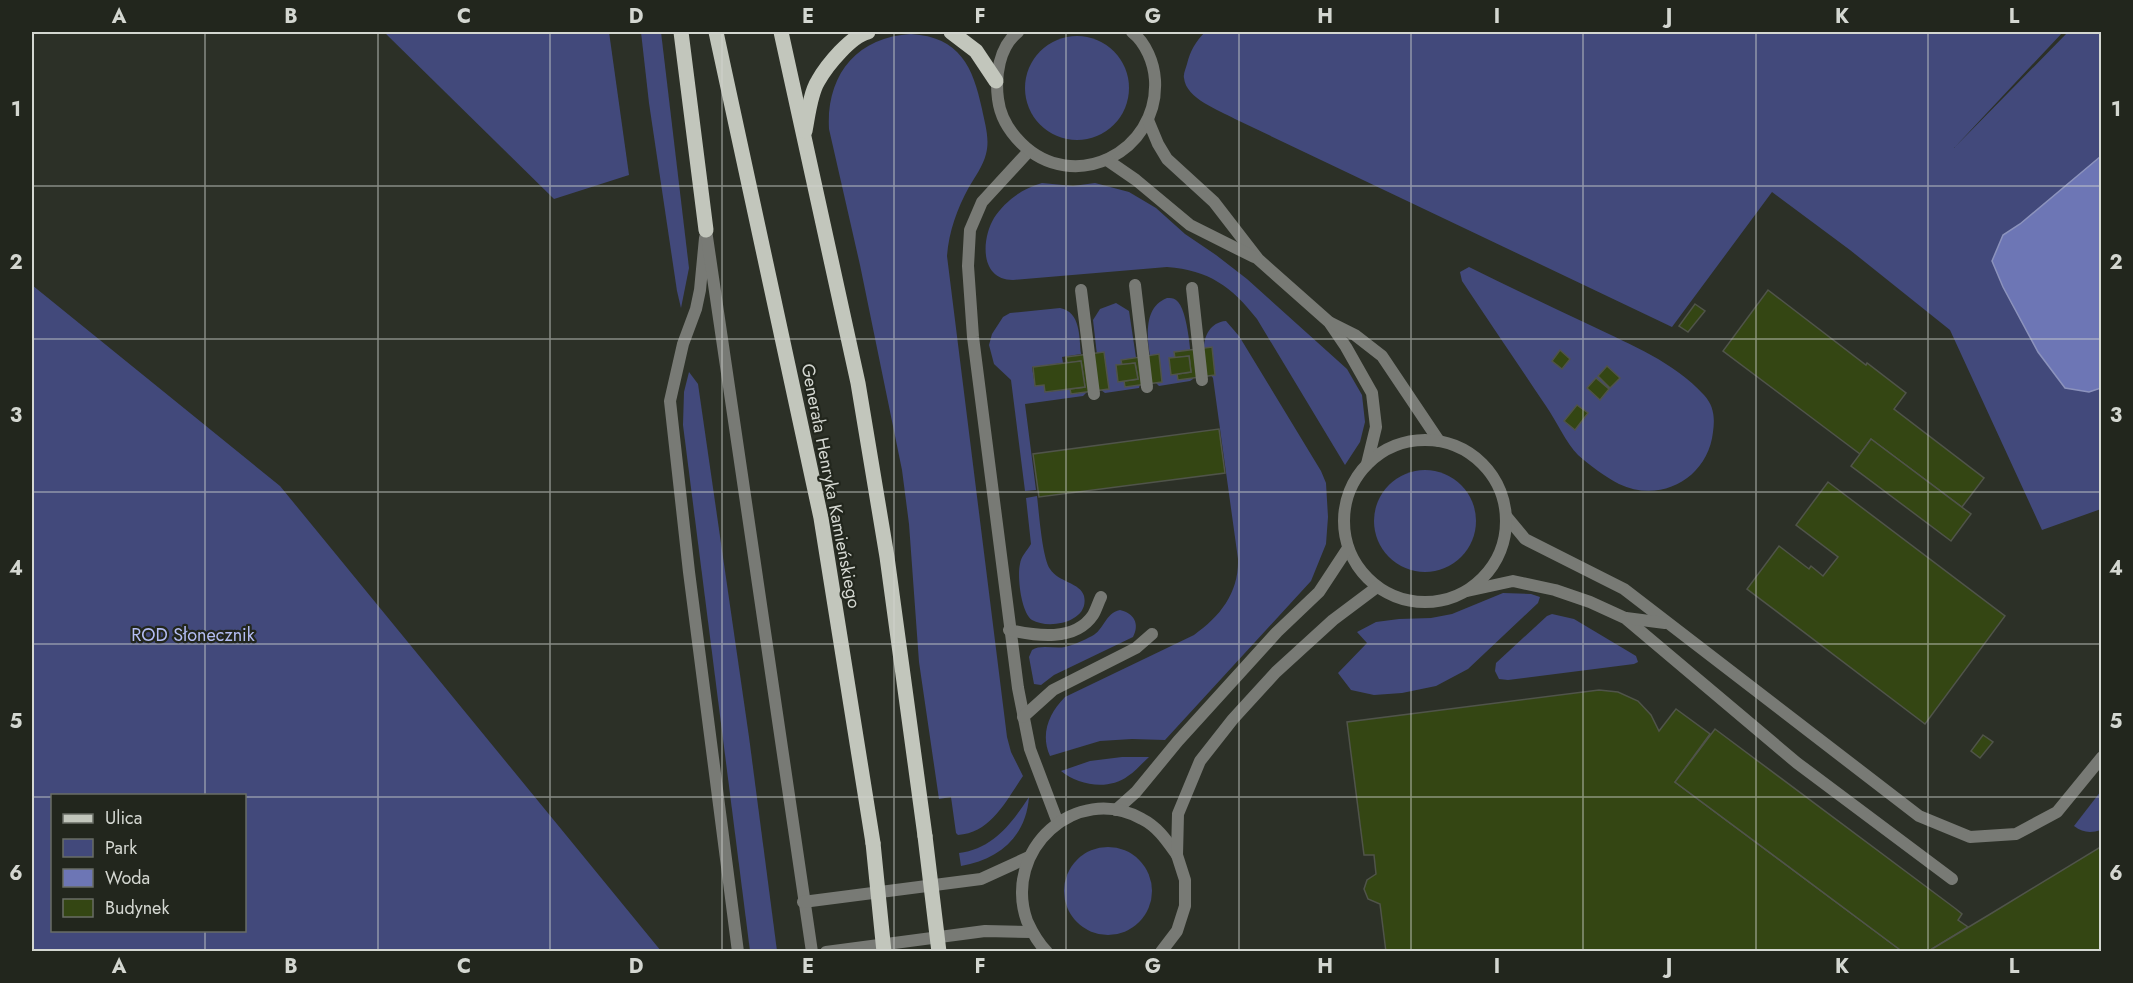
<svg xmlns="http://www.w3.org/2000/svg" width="2133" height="983" viewBox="0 0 2133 983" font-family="Jost,sans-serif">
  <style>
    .green { fill: #42497b; fill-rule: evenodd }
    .water { fill: #6d76b5; stroke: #8c93bd; stroke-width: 1.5 }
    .building { fill: #344613; stroke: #50544a; stroke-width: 1.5 }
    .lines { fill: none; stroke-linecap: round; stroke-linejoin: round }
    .lane { stroke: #787a75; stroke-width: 12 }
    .street { stroke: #787a75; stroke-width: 12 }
    .primary { stroke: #c2c6bc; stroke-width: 15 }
    .primary-bridge { stroke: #c2c6bc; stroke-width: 15 }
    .grid { fill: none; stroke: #d4d7d1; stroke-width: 1.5; stroke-opacity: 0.55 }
    .labels { text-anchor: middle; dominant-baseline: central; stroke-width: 4.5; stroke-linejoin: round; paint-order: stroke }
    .street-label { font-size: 18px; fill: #d4d7d1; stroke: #22261d }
    .park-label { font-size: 18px; fill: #b4bdf3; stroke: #22261d }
    .neatline { fill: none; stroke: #d4d7d1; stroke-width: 2 }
    .grid-label { font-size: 20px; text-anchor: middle; font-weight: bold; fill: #d4d7d1 }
  </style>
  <rect width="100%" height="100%" fill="#2c3027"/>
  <g class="green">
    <path d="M384,32H609L629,175L554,199Z"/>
    <path d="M641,32H661L689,268L681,308L677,291L649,103Z"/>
    <path d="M1205,32H2063L1954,148L2068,32H2101V509L2042,530L1950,330L1850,250L1772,192L1672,327L1235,119C1219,110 1186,99 1184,78C1183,74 1186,68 1187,64C1190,51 1196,41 1205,32Z"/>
    <path d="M911,34C960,37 973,67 982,109C985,124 990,139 986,154C983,166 975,177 969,187C957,209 949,231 947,256L1007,737L1011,752L1023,776C1006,801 991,833 958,835L956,833L951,797L939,799L919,662L909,524L902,470L860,265L829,129C826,76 856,37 911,34Z"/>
    <circle cx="1077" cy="88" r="52"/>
    <path d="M1042,183L1073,186L1095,183L1129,192L1156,208L1185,234L1216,255L1247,279L1347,369L1362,395L1365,422L1360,442L1345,465L1257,319C1232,287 1209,270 1167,267L1013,280C980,280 981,240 994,218C1005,201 1023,188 1042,183Z"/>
    <path d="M1469,267C1510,287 1551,307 1592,326C1631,345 1674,362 1704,395C1714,406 1715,418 1713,432C1708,478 1661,504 1619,484C1606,477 1589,465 1578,455C1566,443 1556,420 1546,406C1518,364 1490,323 1462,281L1460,272Z"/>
    <path d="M32,285L280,486L661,951H32ZM52,796H244V930H52Z"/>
    <path d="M1167,298C1171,298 1173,298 1176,300C1189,309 1191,362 1193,379L1190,381L1159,386L1155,382C1151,357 1136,310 1167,298Z"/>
    <path d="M1116,303L1129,311L1140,384L1139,388L1105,393L1101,390L1093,320L1100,309Z"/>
    <path d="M1060,308C1081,312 1079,337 1081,354L1062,357L1063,363L1032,367L1035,386L1044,385L1045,392L1070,389L1072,394L1087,392L1083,396L1025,404L1036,490L1025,491L1011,380L994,364L989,345L992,334L1003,317L1010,313Z"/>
    <path d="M1226,321L1239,336L1321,471L1326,483L1328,517L1326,544L1311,581L1165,740L1132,739L1100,741L1050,756C1040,734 1049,713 1065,697L1194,635C1221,616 1239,592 1238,559L1213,378C1199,362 1199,323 1226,321Z"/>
    <path d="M689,372L698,384L749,737L777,951H750L683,425L684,392Z"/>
    <circle cx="1425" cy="521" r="51"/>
    <path d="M1037,496C1039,512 1042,557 1050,569C1058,582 1081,583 1084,596C1090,622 1049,630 1032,620C1021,613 1017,576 1020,564C1021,556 1027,551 1031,544L1026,498Z"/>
    <path d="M1503,593L1531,594L1540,597L1538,603L1468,669L1436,686L1402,693L1374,695L1351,690L1338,673L1367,643L1357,632L1376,622L1399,619L1431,618L1452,614Z"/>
    <path d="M1120,610C1134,613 1140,624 1133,637L1054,675L1041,685L1034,684L1029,657L1032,650C1041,644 1054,649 1065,647C1074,645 1084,640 1092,636C1104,630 1105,613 1120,610Z"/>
    <path d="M1552,614L1574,619L1636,656L1638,662L1634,664L1508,680L1499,679L1495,671L1496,663L1547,616Z"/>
    <path d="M1122,757H1149C1142,763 1136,771 1128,776C1108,791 1078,785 1061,771L1090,761Z"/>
    <path d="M2101,791V830C2091,833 2083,833 2074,826Z"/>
    <path d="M1029,797C1026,837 999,859 961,866L959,853C993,849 1012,823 1029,797Z"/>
    <circle cx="1108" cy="891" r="44"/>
  </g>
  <path class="water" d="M2101,156V388L2089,392L2065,388L2038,352L2003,287L1992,261L2003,235L2020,224Z"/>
  <g class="building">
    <path d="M1768,290L1866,365L1867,363L1906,393L1894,409L1984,478L1962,507L1871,439L1860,454L1723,351Z"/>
    <path d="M1695,304L1705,311L1688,332L1679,326Z"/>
    <path d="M1212,347L1215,375L1178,380L1177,374L1191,372L1189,356L1175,358L1174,352Z"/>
    <path d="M1560,350L1570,359L1562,369L1552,361Z"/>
    <path d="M1104,352L1109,389L1071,394L1070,389L1085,387L1081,361L1067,363L1066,357Z"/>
    <path d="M1159,354L1162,382L1125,387L1124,381L1138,379L1135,363L1122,365L1121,360Z"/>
    <path d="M1189,356L1191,372L1171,375L1169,358Z"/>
    <path d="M1081,361L1085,387L1045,392L1044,385L1035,386L1033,367Z"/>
    <path d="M1135,363L1138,379L1118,382L1116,365Z"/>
    <path d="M1607,366L1620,378L1610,388L1598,376Z"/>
    <path d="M1596,378L1609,389L1600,400L1587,388Z"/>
    <path d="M1577,405L1588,413L1575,430L1564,421Z"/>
    <path d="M1219,429L1225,473L1039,497L1033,454Z"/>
    <path d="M1871,439L1971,514L1951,541L1851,466Z"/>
    <path d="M1828,482L2005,616L1925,724L1747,589L1779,546L1809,569L1811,566L1823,576L1838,557L1796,525Z"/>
    <path d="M1599,690L1618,692L1638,701L1651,715L1659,731L1676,709L1710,734L1675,782L1903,952H1386L1380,904L1368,899L1364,889L1367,880L1376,874L1374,855H1364L1347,722Z"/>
    <path d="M1715,729L1956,909L1962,914L1958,920L1968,927L1927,952H1903L1675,782Z"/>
    <path d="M1983,735L1993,742L1980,758L1971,751Z"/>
    <path d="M2102,846V952H1927L1992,913Z"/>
  </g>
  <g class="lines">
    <g class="lane">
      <path d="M1029,151L982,202L970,230L968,266L973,337L1018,688L1030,749L1058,823"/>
      <path d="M705,238L700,290L696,309L683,344L670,401L689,572L738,952"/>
      <path d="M1135,285L1147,387"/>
      <path d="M1192,288L1202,380"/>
      <path d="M1081,290L1094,394"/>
      <path d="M1506,516L1525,539L1624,589L1919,816L1970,837L2016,834L2057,812L2102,757"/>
      <path d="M1467,591L1513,581L1555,590L1590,602L1625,618L1797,763L1952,879"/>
      <path d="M1626,618L1665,623"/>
      <path d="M1009,630C1036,636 1075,642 1093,615C1096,610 1098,603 1101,597"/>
      <path d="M1023,717L1053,690L1136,648L1152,634"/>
    </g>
    <g class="street">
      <path d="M1018,32C999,47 995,76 998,99C1000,116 1009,131 1021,143C1073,195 1159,153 1155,80C1154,63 1146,43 1132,32"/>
      <path d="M1148,120L1158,144L1167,159L1214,202L1258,259L1329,322L1346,347L1372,393L1376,427L1367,464"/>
      <path d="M1107,160L1136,180L1190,225L1254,257"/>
      <path d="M706,230L812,952"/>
      <path d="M1331,323L1355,335L1382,356L1439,441"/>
      <circle cx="1425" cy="521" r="81"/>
      <path d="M1116,810L1136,792L1178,741L1277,632L1319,592L1348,548"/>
      <path d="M803,902L981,879L1029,857"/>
      <path d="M826,952L985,931L1031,932"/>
      <path d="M1047,952C1038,943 1032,932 1027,921C1002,850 1076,782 1142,819C1158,827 1167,841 1177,855"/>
      <path d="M1161,952L1177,931L1185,906V880L1177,855L1178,814L1200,761L1233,719L1276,672L1333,620L1377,587"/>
    </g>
    <g class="primary">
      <path d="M681,32L706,230"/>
      <path d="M716,32L821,518L873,843"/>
      <path d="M781,32L858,383L887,557L925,836"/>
      <path d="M951,32L976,51L996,81"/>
      <path d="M805,131C808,116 810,94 818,81C827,65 851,36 868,32"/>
    </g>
    <g class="primary-bridge">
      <path d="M925,836L939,952"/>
      <path d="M873,843L884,952"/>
    </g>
  </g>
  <path class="grid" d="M205,32V796M378,32V952M550,32V952M722,32V952M894,32V952M1066,32V952M1239,32V952M1411,32V952M1583,32V952M1756,32V952M1928,32V952M32,186H2102M32,339H2102M32,492H2102M32,644H2102M32,797H52M244,797H2102M205,930V952"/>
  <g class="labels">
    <g class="street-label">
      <text transform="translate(831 486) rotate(79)">Generała Henryka Kamieńskiego</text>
    </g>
    <g class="park-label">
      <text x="193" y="635">ROD Słonecznik</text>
    </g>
  </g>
  <rect width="2133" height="983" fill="none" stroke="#22261d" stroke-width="66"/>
  <rect x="51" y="794" width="195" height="138" fill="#22261d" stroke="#696d65" stroke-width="1.5"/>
  <rect x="63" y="814" width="30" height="9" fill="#c2c6bc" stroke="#696d65" stroke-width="1.5"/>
  <text x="105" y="824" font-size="18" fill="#d4d7d1">Ulica</text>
  <rect x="63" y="839" width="30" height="18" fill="#42497b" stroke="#696d65" stroke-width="1.5"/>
  <text x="105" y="854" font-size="18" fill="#d4d7d1">Park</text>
  <rect x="63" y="869" width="30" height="18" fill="#6d76b5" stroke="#696d65" stroke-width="1.5"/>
  <text x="105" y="884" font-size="18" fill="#d4d7d1">Woda</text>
  <rect x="63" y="899" width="30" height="18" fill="#344613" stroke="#696d65" stroke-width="1.5"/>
  <text x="105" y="914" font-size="18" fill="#d4d7d1">Budynek</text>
  <rect x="33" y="33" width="2067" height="917" class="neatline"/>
  <g class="grid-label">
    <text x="119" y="23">A</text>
    <text x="291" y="23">B</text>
    <text x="464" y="23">C</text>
    <text x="636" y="23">D</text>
    <text x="808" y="23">E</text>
    <text x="980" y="23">F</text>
    <text x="1153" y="23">G</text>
    <text x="1325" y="23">H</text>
    <text x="1497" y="23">I</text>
    <text x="1669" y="23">J</text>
    <text x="1842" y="23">K</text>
    <text x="2014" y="23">L</text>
    <text x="16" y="116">1</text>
    <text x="2116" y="116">1</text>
    <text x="16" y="269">2</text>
    <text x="2116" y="269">2</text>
    <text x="16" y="422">3</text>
    <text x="2116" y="422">3</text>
    <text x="16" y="575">4</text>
    <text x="2116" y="575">4</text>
    <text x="16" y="728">5</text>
    <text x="2116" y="728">5</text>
    <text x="16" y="880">6</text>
    <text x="2116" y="880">6</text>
    <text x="119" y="973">A</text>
    <text x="291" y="973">B</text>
    <text x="464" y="973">C</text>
    <text x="636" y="973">D</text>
    <text x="808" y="973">E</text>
    <text x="980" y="973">F</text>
    <text x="1153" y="973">G</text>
    <text x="1325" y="973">H</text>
    <text x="1497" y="973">I</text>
    <text x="1669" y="973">J</text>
    <text x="1842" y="973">K</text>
    <text x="2014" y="973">L</text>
  </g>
</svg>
